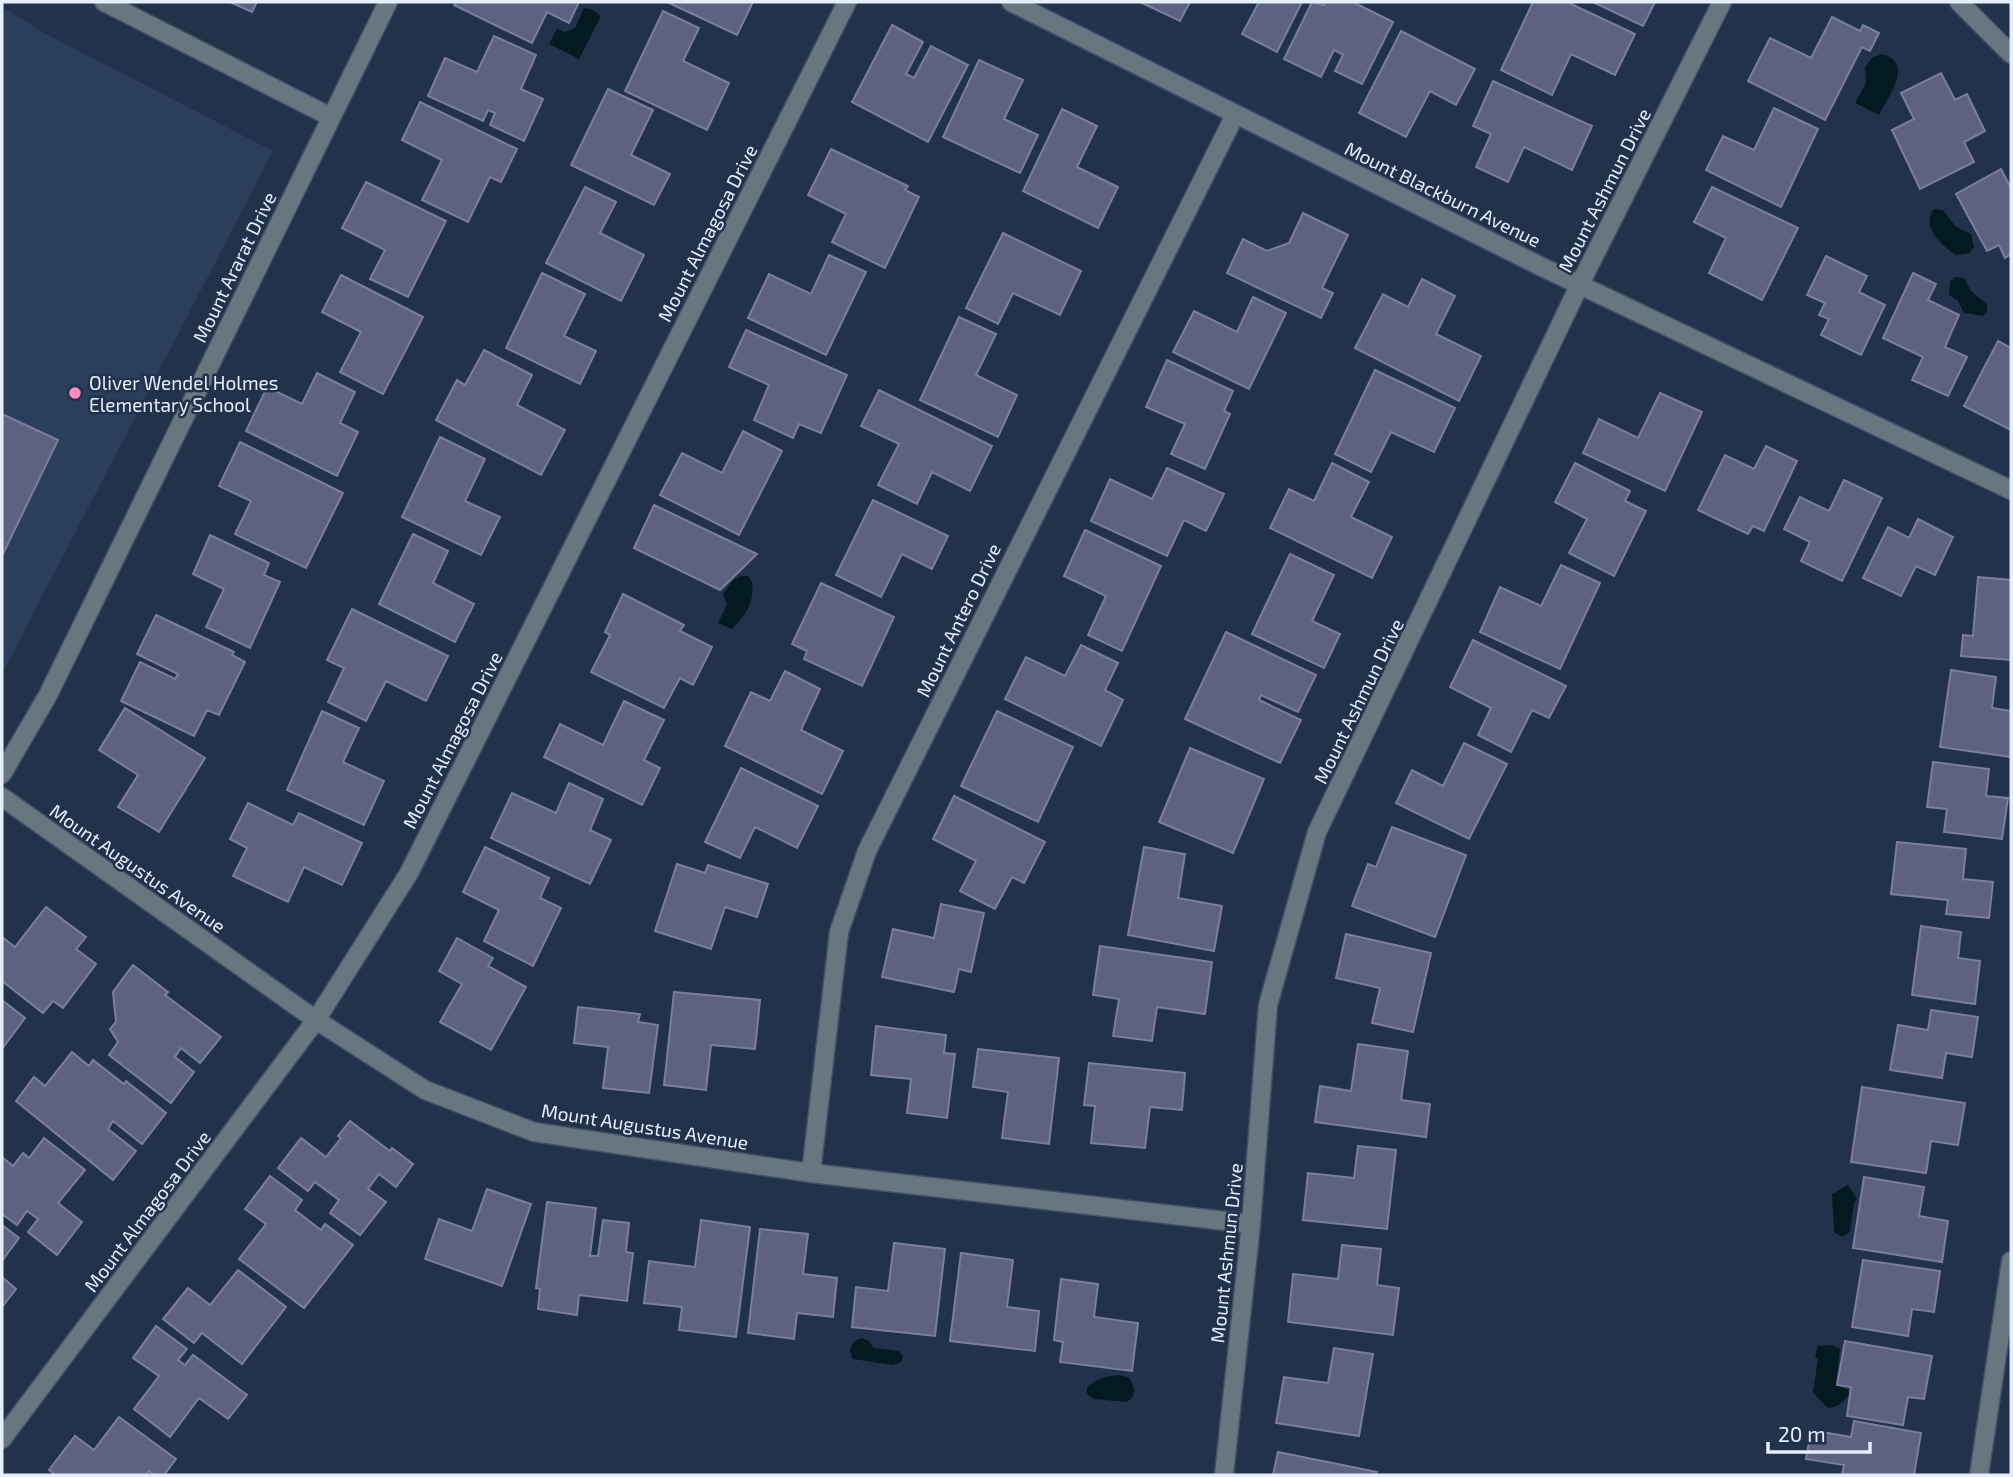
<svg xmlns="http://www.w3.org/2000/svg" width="2013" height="1477" viewBox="0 0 2013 1477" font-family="'Exo 2',sans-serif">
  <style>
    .built { fill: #2b3e5b }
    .water { fill: #041a21 }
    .building { fill: #5e6281; stroke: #7a7f9f; stroke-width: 2 }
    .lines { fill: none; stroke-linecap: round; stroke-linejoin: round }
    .minor-casing { stroke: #415068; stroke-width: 21 }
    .minor { stroke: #697680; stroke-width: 18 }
    .poi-dot { fill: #fe8ebd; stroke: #22324b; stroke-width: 2.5 }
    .labels { text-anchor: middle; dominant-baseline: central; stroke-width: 5; stroke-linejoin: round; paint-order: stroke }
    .street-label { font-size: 19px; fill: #e4eefe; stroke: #22324b }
    .poi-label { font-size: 19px; fill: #e4eefe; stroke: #22324b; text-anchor: start }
  </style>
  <rect width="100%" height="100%" fill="#22324b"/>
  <path class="built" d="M2,7L48,35L273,151L2,674Z"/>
  <g class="water">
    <path d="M584,8L591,9L601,16L579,59L549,44L557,29L565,32L575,28Z"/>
    <path d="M1882,54C1915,63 1888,97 1879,115L1855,103L1866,83L1865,67L1873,57Z"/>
    <path d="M1934,209L1943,210L1956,227L1971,234L1974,247L1970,253L1956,255C1942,246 1920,226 1934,209Z"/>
    <path d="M1955,277L1964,278L1971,291L1987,304V311L1983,316L1964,313L1958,301L1949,295L1950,281Z"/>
    <path d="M741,576H748L752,582C755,602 745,616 732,629L718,623L727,605L723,594L733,580Z"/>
    <path d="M1848,1185L1857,1199L1854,1203L1850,1232L1842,1237L1834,1232L1832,1194Z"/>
    <path d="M862,1338L869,1341L874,1348L899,1351L903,1357L901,1362L893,1365L853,1359C847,1349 852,1340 862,1338Z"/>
    <path d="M1832,1345L1840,1349L1836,1385L1848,1390L1849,1394C1847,1399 1837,1408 1830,1408C1826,1408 1816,1395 1813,1392L1818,1359L1815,1356L1818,1346Z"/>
    <path d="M1120,1375L1129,1378C1135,1386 1137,1396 1127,1402L1094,1399L1087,1394V1387C1098,1378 1106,1376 1120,1375Z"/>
  </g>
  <g class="building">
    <path d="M230,2H257L252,12Z"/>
    <path d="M456,2H579L569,23L547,12L532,43L454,5Z"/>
    <path d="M667,2H753L737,35Z"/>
    <path d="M1140,2H1190L1180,21Z"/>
    <path d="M1259,2H1302L1277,52L1242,34Z"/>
    <path d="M1312,2L1324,5L1325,2H1353L1393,22L1362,84L1335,71L1343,55L1334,50L1321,77L1284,59Z"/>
    <path d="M1533,2H1567L1635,34L1615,75L1571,54L1552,95L1501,70Z"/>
    <path d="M1593,2H1655L1643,26Z"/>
    <path d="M663,11L699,28L683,61L729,83L707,130L625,91Z"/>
    <path d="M1832,17L1860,31L1863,25L1879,33L1870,51L1862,47L1825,120L1748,81L1770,38L1811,58Z"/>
    <path d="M892,25L923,42L906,74L914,78L931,46L968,65L928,142L852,102Z"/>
    <path d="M1401,31L1475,69L1456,105L1430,91L1406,137L1359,113Z"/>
    <path d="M494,36L536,55L521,89L543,99L524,141L490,125L495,113L488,110L483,121L428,96L445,58L477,72Z"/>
    <path d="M979,60L1023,80L1004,119L1038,135L1020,173L943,137Z"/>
    <path d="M1941,73L1955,100L1967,94L1985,131L1964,142L1974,162L1920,189L1892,130L1914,119L1901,93Z"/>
    <path d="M1493,81L1592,126L1572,170L1524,147L1508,182L1476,167L1491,134L1473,126Z"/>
    <path d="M608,89L653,110L631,155L670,174L654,205L571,165Z"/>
    <path d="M420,102L517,149L501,182L490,177L468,222L422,200L442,160L402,140Z"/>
    <path d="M1774,108L1818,129L1781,207L1706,170L1723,136L1754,150Z"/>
    <path d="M1062,109L1097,126L1077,167L1118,187L1098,228L1023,191Z"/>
    <path d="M831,149L908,186L905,190L919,197L885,268L832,242L846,214L808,195Z"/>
    <path d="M2001,169L2011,188V254L2005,258L1999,245L1987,251L1956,194Z"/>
    <path d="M366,182L446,221L408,297L370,279L385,250L342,228Z"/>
    <path d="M585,187L616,202L600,233L644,255L621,301L546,263Z"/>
    <path d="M1712,187L1798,228L1762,300L1709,273L1726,238L1694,222Z"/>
    <path d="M1303,213L1348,235L1322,288L1333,293L1321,318L1227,273L1243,239L1267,251L1289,243Z"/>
    <path d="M1003,233L1081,271L1060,315L1013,293L998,324L966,308Z"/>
    <path d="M829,255L866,272L826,355L748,318L769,274L811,294Z"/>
    <path d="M1826,256L1867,276L1859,292L1885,305L1861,355L1821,335L1829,319L1819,315L1825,303L1807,295Z"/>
    <path d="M542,273L585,294L564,336L596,351L580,384L506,348Z"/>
    <path d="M1913,273L1936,284L1928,300L1959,315L1945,347L1967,357L1948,396L1912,380L1923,357L1883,338Z"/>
    <path d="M341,275L423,317L383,394L340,372L361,332L322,312Z"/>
    <path d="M1422,279L1455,296L1436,334L1481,356L1459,401L1355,348L1383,294L1408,307Z"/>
    <path d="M1253,297L1286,313L1249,389L1173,352L1194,311L1237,332Z"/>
    <path d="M959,317L996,334L976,375L1017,395L998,437L920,400Z"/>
    <path d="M746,330L847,375L821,433L799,424L793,438L754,420L769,385L729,367Z"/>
    <path d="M1998,341L2011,348V430L1964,406Z"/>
    <path d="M484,350L532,375L517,405L565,430L541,475L436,420L457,380L465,385Z"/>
    <path d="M1167,360L1233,391L1224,411L1230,414L1205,469L1171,454L1185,424L1146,407Z"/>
    <path d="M1375,370L1455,408L1434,452L1391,432L1371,472L1335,454Z"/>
    <path d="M317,373L355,392L340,423L358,432L337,476L246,431L267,387L302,404Z"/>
    <path d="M879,390L992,446L970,491L932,472L917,504L878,485L899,444L861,426Z"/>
    <path d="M1660,393L1702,412L1665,491L1583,453L1599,419L1638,438Z"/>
    <path d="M2,414L58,440L2,556Z"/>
    <path d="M743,431L782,451L739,535L660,495L682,453L722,473Z"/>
    <path d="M440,437L485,459L465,501L500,517L481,555L402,517Z"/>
    <path d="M240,442L343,493L306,568L235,534L251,501L219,486Z"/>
    <path d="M1766,446L1797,461L1764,531L1753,526L1748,534L1698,510L1725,455L1754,469Z"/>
    <path d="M1332,463L1369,482L1351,517L1392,537L1372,578L1270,528L1289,489L1314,501Z"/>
    <path d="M1575,463L1630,491L1625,501L1646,511L1614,576L1569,553L1587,519L1555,502Z"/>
    <path d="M1167,468L1224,494L1206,531L1184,520L1167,556L1091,521L1110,479L1152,499Z"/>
    <path d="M1844,480L1882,498L1842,581L1801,561L1810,542L1784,529L1800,497L1829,511Z"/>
    <path d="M873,500L948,536L932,569L902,554L881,597L836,575Z"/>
    <path d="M654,505L757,554L720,590L634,548Z"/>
    <path d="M1918,519L1953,537L1935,575L1916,566L1901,596L1863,578L1888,527L1909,538Z"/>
    <path d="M1085,530L1161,566L1122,651L1088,635L1106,596L1064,576Z"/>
    <path d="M413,534L448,551L433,583L474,604L455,642L379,604Z"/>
    <path d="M210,535L269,563L264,575L280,582L250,648L206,627L224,589L193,574Z"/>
    <path d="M1290,554L1334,575L1312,621L1340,634L1324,668L1252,634Z"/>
    <path d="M1561,565L1600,583L1560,669L1480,632L1500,587L1541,606Z"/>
    <path d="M1978,577L2011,580V660L1961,656L1963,635L1973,636Z"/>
    <path d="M821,583L894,617L862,686L804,659L807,651L792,644Z"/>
    <path d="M623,594L684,625L680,631L712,647L693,685L680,678L664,708L591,672L610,635L605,632Z"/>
    <path d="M352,609L448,656L426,701L386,681L366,721L328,702L344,668L327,660Z"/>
    <path d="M156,615L234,652L232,655L245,662L219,715L207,710L194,736L121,701L140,662L175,679L178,674L137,654Z"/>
    <path d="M1226,632L1316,675L1298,712L1261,695L1259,700L1301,720L1280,763L1185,719Z"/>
    <path d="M1473,640L1566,686L1549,718L1532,710L1511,752L1478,735L1491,708L1450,687Z"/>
    <path d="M1081,645L1118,663L1105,690L1123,700L1101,746L1005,699L1026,657L1065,676Z"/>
    <path d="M1951,670L1996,677L1992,708L2011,711V757L1940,747Z"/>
    <path d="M785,671L820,689L801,730L843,751L822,794L725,746L751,692L770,701Z"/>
    <path d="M624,701L664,720L644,760L660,768L642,805L544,757L560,724L603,745Z"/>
    <path d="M125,708L205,758L159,832L118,807L138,775L99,750Z"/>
    <path d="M322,711L359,728L343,762L384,781L364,825L287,790Z"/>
    <path d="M997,711L1073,747L1038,822L961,786Z"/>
    <path d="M1464,743L1507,764L1469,839L1396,803L1412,770L1443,786Z"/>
    <path d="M1190,748L1264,779L1233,853L1159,822Z"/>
    <path d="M1933,762L1989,769L1986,796L2008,798L2002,839L1944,832L1947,809L1927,807Z"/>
    <path d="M741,768L818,806L797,848L755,827L740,858L705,842Z"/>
    <path d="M569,783L603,799L590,830L611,840L590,884L491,838L512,793L556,813Z"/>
    <path d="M954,796L1045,842L1024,883L1012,877L995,909L960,891L976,861L933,839Z"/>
    <path d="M248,803L293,825L299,813L362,843L342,885L304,867L288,902L233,876L247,848L230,839Z"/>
    <path d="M1392,827L1466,855L1435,937L1352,906L1368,864L1376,867Z"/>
    <path d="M1897,842L1966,849L1963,879L1993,882L1989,918L1946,914L1948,900L1891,894Z"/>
    <path d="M485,847L549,878L540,898L561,908L533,966L484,941L499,910L463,892Z"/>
    <path d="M1144,847L1185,854L1178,898L1222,906L1214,951L1128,935Z"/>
    <path d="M677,864L705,873L708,865L768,884L757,917L725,907L711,949L655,931Z"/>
    <path d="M941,904L984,913L971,972L959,969L954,992L882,977L893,929L934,938Z"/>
    <path d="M46,907L86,937L76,949L96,964L63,1008L53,1001L43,1013L2,981V937L15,947Z"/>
    <path d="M1921,926L1961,932L1958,958L1980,961L1975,1004L1912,995Z"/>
    <path d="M1346,934L1431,953L1413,1032L1372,1023L1380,988L1336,978Z"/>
    <path d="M457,938L493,958L488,966L526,987L491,1050L440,1022L462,984L439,971Z"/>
    <path d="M1100,946L1212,962L1205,1014L1157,1007L1152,1041L1113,1036L1119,999L1093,995Z"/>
    <path d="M133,965L168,992L165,995L221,1037L200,1063L181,1048L175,1057L194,1072L171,1103L109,1055L118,1042L110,1029L116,1022L113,992Z"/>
    <path d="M674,992L760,1000L755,1049L711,1045L706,1090L664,1085Z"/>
    <path d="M2,1000L25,1018L2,1049Z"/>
    <path d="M578,1007L640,1014L638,1022L658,1025L649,1093L603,1088L608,1047L574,1043Z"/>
    <path d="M1931,1010L1978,1017L1972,1057L1946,1053L1942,1078L1890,1070L1898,1025L1928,1030Z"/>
    <path d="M876,1026L946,1035L944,1053L955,1054L947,1118L907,1113L911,1079L871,1075Z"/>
    <path d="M1358,1044L1408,1051L1401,1100L1430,1104L1426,1137L1315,1122L1320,1086L1351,1091Z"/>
    <path d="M978,1049L1059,1058L1049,1144L1002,1138L1008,1092L973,1087Z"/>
    <path d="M72,1052L89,1066L93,1060L124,1084L126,1081L166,1113L142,1144L113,1121L108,1129L136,1151L113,1180L16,1101L34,1077L45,1086Z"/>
    <path d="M1089,1063L1185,1073L1182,1110L1150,1107L1145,1148L1091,1143L1095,1106L1084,1105Z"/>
    <path d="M1862,1087L1965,1103L1958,1145L1931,1141L1926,1173L1851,1162Z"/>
    <path d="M350,1121L390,1151L392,1148L413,1164L396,1187L379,1174L368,1189L386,1202L360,1235L330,1213L339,1200L315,1182L308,1191L278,1168L301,1138L326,1157L341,1138L338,1136Z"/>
    <path d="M44,1138L85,1170L58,1203L82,1222L57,1255L28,1232L38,1219L27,1211L17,1225L2,1214V1157L13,1166L23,1153L29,1158Z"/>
    <path d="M1358,1146L1396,1150L1387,1229L1303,1220L1308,1173L1354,1178Z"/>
    <path d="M270,1176L302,1200L295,1210L321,1230L325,1224L353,1245L304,1308L239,1259L266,1224L245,1209Z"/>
    <path d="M1864,1177L1924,1187L1919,1216L1948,1221L1942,1262L1853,1248Z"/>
    <path d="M487,1189L531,1204L502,1286L425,1259L439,1219L472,1231Z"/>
    <path d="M547,1202L596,1208L590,1256H598L603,1220L629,1223L626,1252L633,1253L627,1301L579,1295L577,1315L538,1309L540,1289L536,1288Z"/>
    <path d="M701,1220L750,1227L736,1337L679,1330L682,1307L644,1303L649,1261L695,1267Z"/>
    <path d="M2,1225L19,1238L2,1261Z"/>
    <path d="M760,1229L808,1234L803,1274L837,1278L833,1317L797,1313L794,1339L748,1333Z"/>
    <path d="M894,1243L945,1249L935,1336L852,1327L856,1287L888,1291Z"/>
    <path d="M1342,1245L1381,1249L1377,1285L1399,1288L1393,1335L1288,1322L1293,1274L1338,1279Z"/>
    <path d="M961,1253L1013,1260L1007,1307L1039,1311L1035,1351L950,1341Z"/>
    <path d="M1863,1260L1940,1271L1934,1312L1912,1309L1908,1336L1852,1327Z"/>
    <path d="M238,1270L286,1307L242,1364L202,1333L194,1343L163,1319L188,1288L210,1305Z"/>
    <path d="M2,1277L16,1289L2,1307Z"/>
    <path d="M1061,1279L1098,1284L1094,1317L1138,1323L1132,1371L1060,1362L1063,1342L1054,1340Z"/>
    <path d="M156,1326L187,1349L178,1360L185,1365L193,1355L247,1395L228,1419L199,1398L170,1437L134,1409L159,1376L133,1358Z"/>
    <path d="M1845,1341L1932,1356L1924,1399L1908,1397L1903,1425L1847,1416L1851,1387L1837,1385Z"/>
    <path d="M1334,1348L1373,1354L1359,1436L1276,1423L1284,1377L1328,1383Z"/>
    <path d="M119,1417L176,1459L164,1475H154L149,1471L146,1475H56L49,1470L75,1436L94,1450Z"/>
    <path d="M1854,1421L1921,1433L1914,1475H1842L1844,1465L1806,1459L1811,1430L1851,1437Z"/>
    <path d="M1278,1452L1377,1472L1376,1475H1273Z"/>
  </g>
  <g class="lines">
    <g class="minor-casing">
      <g id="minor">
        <path d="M104,2L331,117"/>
        <path d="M1011,2L1540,266L2011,490"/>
        <path d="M1959,2L2011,54"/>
        <path d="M2,774L48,695L388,2"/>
        <path d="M2,797L316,1020L425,1090L534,1132L811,1173L1251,1224"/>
        <path d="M811,1173L839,932L867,851L1235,115"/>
        <path d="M2,1439L316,1020L409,873L847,2"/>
        <path d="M1224,1475L1251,1224L1268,1005L1317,832L1580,284L1722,2"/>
        <path d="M1979,1475L2011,1261"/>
      </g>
    </g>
    <use href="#minor" class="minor"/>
  </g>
  <circle class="poi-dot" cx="75" cy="393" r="7"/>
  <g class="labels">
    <g class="street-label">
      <text transform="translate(1604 190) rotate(-63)">Mount Ashmun Drive</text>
      <text transform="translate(1443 194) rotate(26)">Mount Blackburn Avenue</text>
      <text transform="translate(707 233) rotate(-63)">Mount Almagosa Drive</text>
      <text transform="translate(234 267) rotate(-64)">Mount Ararat Drive</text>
      <text transform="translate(958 620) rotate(-64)">Mount Antero Drive</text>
      <text transform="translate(1358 701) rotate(-64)">Mount Ashmun Drive</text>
      <text transform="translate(452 740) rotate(-63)">Mount Almagosa Drive</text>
      <text transform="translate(138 868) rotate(35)">Mount Augustus Avenue</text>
      <text transform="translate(645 1126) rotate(9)">Mount Augustus Avenue</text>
      <text transform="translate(147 1211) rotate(-53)">Mount Almagosa Drive</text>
      <text transform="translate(1226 1253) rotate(-84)">Mount Ashmun Drive</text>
    </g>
    <g class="poi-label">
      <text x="89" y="382">Oliver Wendel Holmes<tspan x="89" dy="22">Elementary School</tspan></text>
    </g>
  </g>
  <rect width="2013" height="1477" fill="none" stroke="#e4eefe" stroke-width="7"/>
  <path d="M1768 1442v10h102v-10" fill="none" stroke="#e4eefe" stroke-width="3.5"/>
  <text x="1778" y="1442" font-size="21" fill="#e4eefe" stroke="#22324b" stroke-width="5" paint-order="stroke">20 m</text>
</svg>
